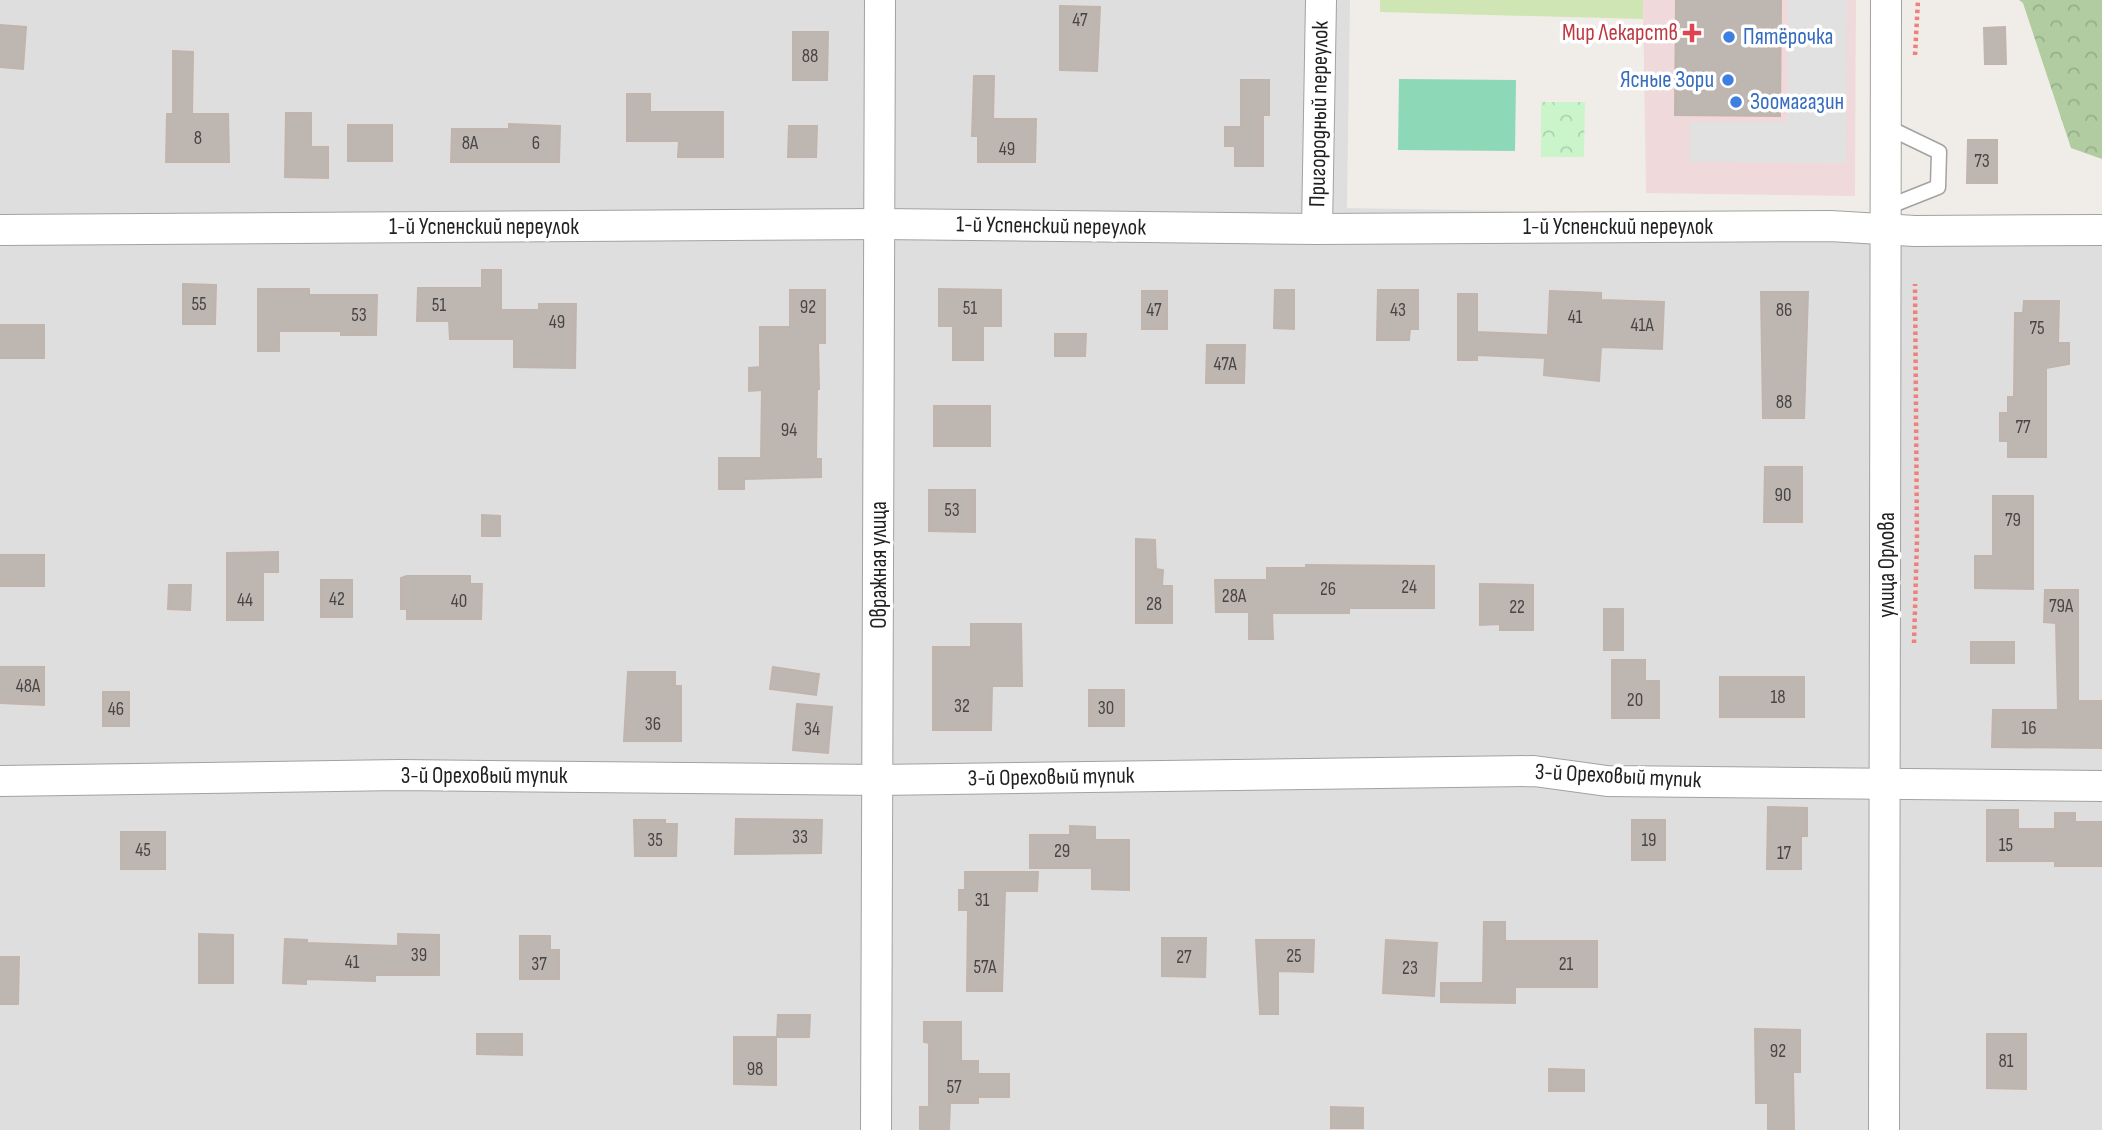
<svg xmlns="http://www.w3.org/2000/svg" width="2102" height="1130" viewBox="0 0 2102 1130" font-family="'Sofia Sans Condensed',sans-serif">
  <style>
    .residential { fill: #dfdede }
    .commercial { fill: #efd9da }
    .grass { fill: #cfe5b3 }
    .forest { fill: url(#forest-crowns) }
    .park { fill: url(#park-crowns) }
    .pitch { fill: #8dd8b7 }
    .parking { fill: #e1e1e1 }
    .building { fill: #beb6b1; stroke: #c1b4ac; stroke-width: 2 }
    .lines { fill: none; stroke-linecap: round; stroke-linejoin: round }
    .lane-casing { stroke: #a2a2a2; stroke-width: 17 }
    .street-casing { stroke: #a2a2a2; stroke-width: 32 }
    .path { stroke: #ef807b; stroke-width: 4.5; stroke-dasharray: 3.5 3.5; stroke-linecap: butt }
    .lane { stroke: #fff; stroke-width: 14 }
    .street { stroke: #fff; stroke-width: 30 }
    .health-dot { fill: #e0444e; stroke: #fff; stroke-width: 2.5 }
    .shop-dot { fill: #3f7fe0; stroke: #fff; stroke-width: 2.5 }
    .labels { text-anchor: middle; dominant-baseline: central; stroke-width: 7; stroke-linejoin: round; paint-order: stroke }
    .number-label { font-size: 19px; fill: #484645 }
    .health-label { font-size: 23px; fill: #be3a42; stroke: #fff; text-anchor: end }
    .shop-label { font-size: 23px; fill: #366cbe; stroke: #fff; text-anchor: start }
    .street-label { font-size: 23px; fill: #212121; stroke: #fff }
  </style>
  <defs>
    <pattern id="forest-crowns" width="20" height="18" patternUnits="userSpaceOnUse" patternTransform="scale(1.75)"><rect width="20" height="18" fill="#b0cca0"/><path d="M2 6a3 3 0 1 1 6 0M12 15a3 3 0 1 1 6 0" fill="none" stroke="#97af8a"/></pattern>
    <pattern id="park-crowns" width="20" height="18" patternUnits="userSpaceOnUse" patternTransform="scale(1.75)"><rect width="20" height="18" fill="#caf5cb"/><path d="M2 6a3 3 0 1 1 6 0M12 15a3 3 0 1 1 6 0" fill="none" stroke="#add2ae"/></pattern>
  </defs>
  <rect width="100%" height="100%" fill="#f0ede8"/>
  <path class="residential" d="M0,0H1350L1347,208L2102,222V1130H0Z"/>
  <path class="commercial" d="M1643,0H1856L1855,196L1646,193Z"/>
  <path class="grass" d="M1380,0H1643V19L1380,12Z"/>
  <path class="forest" d="M2019,0H2102V159L2071,148L2023,3Z"/>
  <path class="park" d="M1541,102H1585L1584,157H1541Z"/>
  <path class="pitch" d="M1399,79L1516,80L1515,151L1398,150Z"/>
  <path class="parking" d="M1788,0H1847L1846,163L1689,162L1690,122H1788Z"/>
  <g class="building">
    <path d="M1676,0H1781L1780,116L1675,115Z"/>
    <path d="M1060,6L1100,7L1097,71L1060,70Z"/>
    <path d="M0,25L26,27L23,69L0,67Z"/>
    <path d="M2005,27L2006,64H1985L1984,28Z"/>
    <path d="M793,32H828L827,80H793Z"/>
    <path d="M173,51L193,52L192,114H228L229,162H166L167,114H173Z"/>
    <path d="M974,76H994L993,119H1036L1035,162H978V136H972Z"/>
    <path d="M1241,80H1269V115H1263V166H1235V146H1225V127H1241Z"/>
    <path d="M627,94H650V112H723V157H678L679,141H627Z"/>
    <path d="M286,113H311V147H328V178L285,177Z"/>
    <path d="M509,124L560,126L559,162H451L452,129H509Z"/>
    <rect x="348" y="125" width="44" height="36"/>
    <path d="M789,126H817L816,157H788Z"/>
    <path d="M1968,140H1997V183H1967Z"/>
    <path d="M482,270H501V310H539V304H576L575,368L514,367V339H450L449,321H417L418,288H482Z"/>
    <path d="M183,284L216,285L215,324H183Z"/>
    <path d="M258,289H309V295H377L376,335H341V331H279V351H258Z"/>
    <path d="M939,289L1001,290V326H983V360H953V326H939Z"/>
    <path d="M790,290H825V343H818L819,389H817L816,459H821V477L744,479V489H719V458H761L762,390L749,391V368L760,367V327H790Z"/>
    <path d="M1275,290H1294V329L1274,328Z"/>
    <path d="M1378,290H1418V329H1410L1409,340H1377Z"/>
    <rect x="1142" y="291" width="25" height="38"/>
    <path d="M1550,291L1601,293V300L1664,302L1662,349L1601,347L1599,381L1544,375L1545,358L1477,355V360H1458V294H1477V332L1548,335Z"/>
    <path d="M1761,292H1808L1804,418H1763Z"/>
    <path d="M2024,301H2059L2058,343H2069V364L2046,368V457H2008V441H2000V413H2008V397H2014L2015,313H2023Z"/>
    <rect x="0" y="325" width="44" height="33"/>
    <path d="M1055,334H1086L1085,356H1055Z"/>
    <path d="M1207,345H1245L1244,383H1206Z"/>
    <rect x="934" y="406" width="56" height="40"/>
    <path d="M1765,467H1802V522H1764Z"/>
    <path d="M929,490H975V532L929,531Z"/>
    <path d="M1993,496H2033V589L1975,588V556H1993Z"/>
    <path d="M482,515L500,516V536H482Z"/>
    <path d="M1136,539L1155,540L1156,569L1163,570L1162,586H1172V623H1136Z"/>
    <path d="M278,552V572H263V620H227V553Z"/>
    <rect x="0" y="555" width="44" height="31"/>
    <path d="M1306,565L1434,566V608H1349V613H1272L1273,639H1249V612H1216L1215,580H1267V568H1306Z"/>
    <path d="M407,576H470V584H482L481,619H407V609H401V578Z"/>
    <rect x="321" y="580" width="31" height="37"/>
    <path d="M1480,584L1533,585V630H1500V624L1480,625Z"/>
    <path d="M169,585H191L190,610L168,609Z"/>
    <path d="M2045,590H2078V701H2102V748L1992,747L1993,710H2058L2056,623L2044,622Z"/>
    <rect x="1604" y="609" width="19" height="41"/>
    <path d="M971,624H1021L1022,686H992L991,730H933V647H971Z"/>
    <rect x="1971" y="642" width="43" height="21"/>
    <path d="M1612,660H1645V681H1659V718H1612Z"/>
    <path d="M0,667H44V705L0,703Z"/>
    <path d="M773,667L819,674L816,695L770,689Z"/>
    <path d="M628,672H675V686H681V741H624Z"/>
    <rect x="1720" y="677" width="84" height="40"/>
    <rect x="1089" y="690" width="35" height="36"/>
    <rect x="103" y="692" width="26" height="34"/>
    <path d="M797,704L832,707L828,753L793,750Z"/>
    <path d="M1768,807L1807,808V836H1801V869H1767Z"/>
    <path d="M1987,810H2018V829H2055V813H2075V822H2102V866H2055V861H1987Z"/>
    <path d="M736,819L822,820L821,853L735,854Z"/>
    <path d="M634,820H665V824H677L676,856H635Z"/>
    <rect x="1632" y="820" width="33" height="40"/>
    <path d="M1070,826L1095,827V840H1129V890L1092,889V868H1030V835H1070Z"/>
    <rect x="121" y="832" width="44" height="37"/>
    <path d="M965,872H1038L1037,891H1005L1002,991H967L968,910H959V890H965Z"/>
    <path d="M1484,922H1505V941H1597V987H1515V1003L1441,1002V983H1483Z"/>
    <path d="M199,934L233,935V983H199Z"/>
    <path d="M398,934L439,935V975H375V981L306,979V984L283,983L285,939L307,940V943L398,946Z"/>
    <path d="M520,936H550V950H559V979H520Z"/>
    <path d="M1162,938H1206L1205,977L1162,976Z"/>
    <path d="M1256,940H1314L1313,972L1278,971V1014H1260Z"/>
    <path d="M1386,940L1437,943L1434,996L1383,993Z"/>
    <path d="M0,957H19L18,1004H0Z"/>
    <path d="M778,1015H810L809,1037H777Z"/>
    <path d="M924,1022H961V1061H978V1074H1009V1097H978V1103H950L949,1130H920V1107H929V1043L924,1042Z"/>
    <path d="M1755,1029L1800,1030V1072H1793L1794,1130H1768V1103H1756Z"/>
    <path d="M477,1034H522V1055L477,1054Z"/>
    <path d="M1987,1034H2026V1089L1987,1088Z"/>
    <path d="M734,1037H776V1085L734,1084Z"/>
    <path d="M1549,1069L1584,1070V1091H1549Z"/>
    <path d="M1331,1107L1363,1108V1128H1331Z"/>
  </g>
  <g class="lines">
    <g class="lane-casing">
      <path id="lane" d="M1885,126L1939,152L1938,187L1885,208"/>
    </g>
    <g class="street-casing">
      <g id="street">
        <path d="M1317,229L1321,0"/>
        <path d="M0,230L881,224L1317,229L1830,226L1915,231L2102,230"/>
        <path d="M0,781L400,775L878,780L1534,771L1607,781L2102,786"/>
        <path d="M876,1130L880,0"/>
        <path d="M1884,1130L1886,0"/>
      </g>
    </g>
    <g class="path">
      <path d="M1915,55L1918,0"/>
      <path d="M1914,643L1917,540L1915,284"/>
    </g>
    <use href="#lane" class="lane"/>
    <use href="#street" class="street"/>
  </g>
  <path class="health-dot" d="M1688.5 22.5h7v7h7v7h-7v7h-7v-7h-7v-7h7z"/>
  <g class="shop-dot">
    <circle cx="1729" cy="37" r="7"/>
    <circle cx="1728" cy="80" r="7"/>
    <circle cx="1736" cy="102" r="7"/>
  </g>
  <g class="labels">
    <g class="number-label">
      <text x="1080" y="20">47</text>
      <text x="810" y="56">88</text>
      <text x="198" y="138">8</text>
      <text x="470" y="143">8А</text>
      <text x="536" y="143">6</text>
      <text x="1007" y="149">49</text>
      <text x="1982" y="161">73</text>
      <text x="199" y="304">55</text>
      <text x="439" y="305">51</text>
      <text x="808" y="307">92</text>
      <text x="970" y="308">51</text>
      <text x="1154" y="310">47</text>
      <text x="1398" y="310">43</text>
      <text x="1784" y="310">86</text>
      <text x="359" y="315">53</text>
      <text x="1575" y="317">41</text>
      <text x="557" y="322">49</text>
      <text x="1642" y="325">41А</text>
      <text x="2037" y="328">75</text>
      <text x="1225" y="364">47А</text>
      <text x="1784" y="402">88</text>
      <text x="2023" y="427">77</text>
      <text x="789" y="430">94</text>
      <text x="1783" y="495">90</text>
      <text x="952" y="510">53</text>
      <text x="2013" y="520">79</text>
      <text x="1409" y="587">24</text>
      <text x="1328" y="589">26</text>
      <text x="1234" y="596">28А</text>
      <text x="337" y="599">42</text>
      <text x="245" y="600">44</text>
      <text x="459" y="601">40</text>
      <text x="1154" y="604">28</text>
      <text x="2061" y="606">79А</text>
      <text x="1517" y="607">22</text>
      <text x="28" y="686">48А</text>
      <text x="1778" y="697">18</text>
      <text x="1635" y="700">20</text>
      <text x="962" y="706">32</text>
      <text x="1106" y="708">30</text>
      <text x="116" y="709">46</text>
      <text x="653" y="724">36</text>
      <text x="2029" y="728">16</text>
      <text x="812" y="729">34</text>
      <text x="800" y="837">33</text>
      <text x="655" y="840">35</text>
      <text x="1649" y="840">19</text>
      <text x="2006" y="845">15</text>
      <text x="143" y="850">45</text>
      <text x="1062" y="851">29</text>
      <text x="1784" y="853">17</text>
      <text x="982" y="900">31</text>
      <text x="419" y="955">39</text>
      <text x="1294" y="956">25</text>
      <text x="1184" y="957">27</text>
      <text x="352" y="962">41</text>
      <text x="539" y="964">37</text>
      <text x="1566" y="964">21</text>
      <text x="985" y="967">57А</text>
      <text x="1410" y="968">23</text>
      <text x="1778" y="1051">92</text>
      <text x="2006" y="1061">81</text>
      <text x="755" y="1069">98</text>
      <text x="954" y="1087">57</text>
    </g>
    <g class="health-label">
      <text x="1678" y="33">Мир Лекарств</text>
    </g>
    <g class="shop-label">
      <text x="1743" y="37">Пятёрочка</text>
      <text x="1714" y="80" text-anchor="end">Ясные Зори</text>
      <text x="1750" y="102">Зоомагазин</text>
    </g>
    <g class="street-label">
      <text transform="translate(1319 114) rotate(-89)">Пригородный переулок</text>
      <text transform="translate(1051 226) rotate(1)">1-й Успенский переулок</text>
      <text x="484" y="227">1-й Успенский переулок</text>
      <text x="1618" y="227">1-й Успенский переулок</text>
      <text transform="translate(879 565) rotate(-90)">Овражная улица</text>
      <text transform="translate(1887 565) rotate(-90)">улица Орлова</text>
      <text x="484" y="776">3-й Ореховый тупик</text>
      <text transform="translate(1618 776) rotate(3)">3-й Ореховый тупик</text>
      <text transform="translate(1051 777) rotate(-1)">3-й Ореховый тупик</text>
    </g>
  </g>
</svg>
